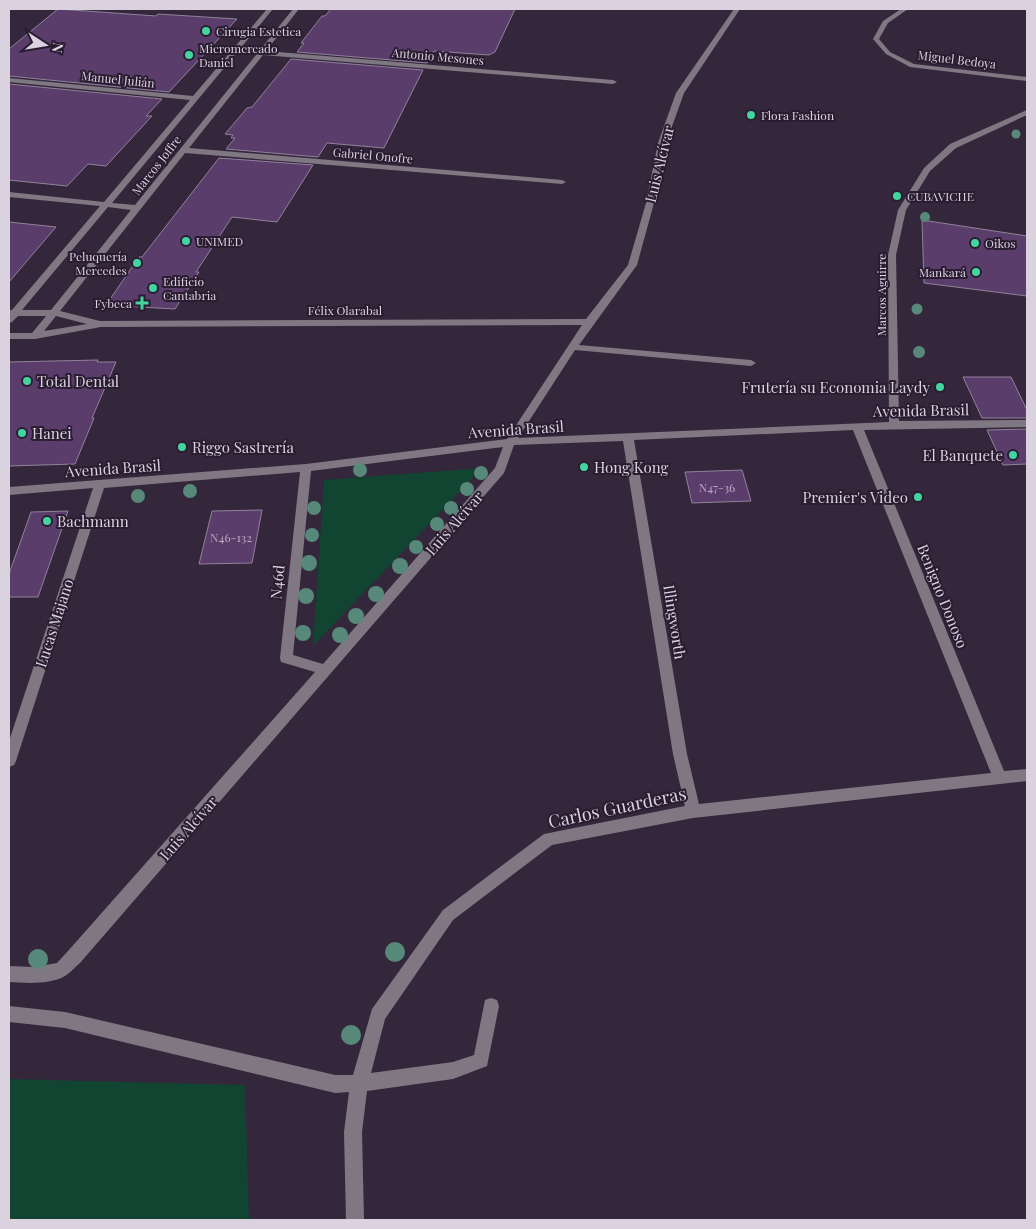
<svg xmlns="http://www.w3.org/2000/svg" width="1036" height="1229" viewBox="0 0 1036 1229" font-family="'Playfair Display',serif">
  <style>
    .green { fill: #124432 }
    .building { fill: #5b3d6c; stroke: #91829b }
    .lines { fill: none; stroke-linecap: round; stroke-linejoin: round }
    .minor { fill: #7f7883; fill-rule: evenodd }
    .tree { fill: #57897b }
    .poi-dot { fill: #43d4a0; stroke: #2a1d31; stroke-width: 2 }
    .labels { text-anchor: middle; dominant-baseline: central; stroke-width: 4; stroke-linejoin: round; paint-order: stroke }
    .far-poi-label { font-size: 12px; fill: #dad2df; stroke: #2a1d31; text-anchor: start }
    .far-street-label { font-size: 12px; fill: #dad2df; stroke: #2a1d31 }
    .number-label { font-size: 12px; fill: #baadc2 }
    .street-label { font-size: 15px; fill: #dad2df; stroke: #2a1d31 }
    .poi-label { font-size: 15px; fill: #dad2df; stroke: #2a1d31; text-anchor: start }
    .near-street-label { font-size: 18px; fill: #dad2df; stroke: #2a1d31 }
  </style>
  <rect width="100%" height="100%" fill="#34273b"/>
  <g class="green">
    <path d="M482,468L313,646L324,480Z"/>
    <path d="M9,1079L245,1085L249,1220H9Z"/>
  </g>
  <g class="building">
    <path d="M58,9L156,16L158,14L237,19L169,92L9,76V49Z"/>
    <path d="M331,9H515L495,52L489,55L434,51L427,63L297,52L304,43H301L322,16H325Z"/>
    <path d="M291,59L423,70L384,148L327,143L318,157L226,149L235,138H231L233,135L225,134L247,108L252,107Z"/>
    <path d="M9,84L162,99L146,116H152L106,166L88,164L67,186L9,180Z"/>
    <path d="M219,158L313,165L277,222L232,217L196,272H199L175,309L106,305L139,257H142Z"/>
    <path d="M922,220L1027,236V296L924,283Z"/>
    <path d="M9,222L56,227L9,282Z"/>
    <path d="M98,360L97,362H116L92,418H94L75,464L9,466V362Z"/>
    <path d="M963,377H1011L1027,410V418H982Z"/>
    <path d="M1027,429V464L1003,465L987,430Z"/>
    <path d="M742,470L751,501L692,503L685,472Z"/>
    <path d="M262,510L252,563L199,564L212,511Z"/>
    <path d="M68,511L38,597H9V574L31,512Z"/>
  </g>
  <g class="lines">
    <g class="minor">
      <path d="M267,9H273L112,203L135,205L293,9H299L266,51L613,80L617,82L613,84L263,55L189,148L562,180L566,182L562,184L185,153L60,311L100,321L586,319L628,265L646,203L658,143L676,93L734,9H740L684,93L666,143L654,203L637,265L579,345L751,360L756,363L751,366L575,350L518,438L889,422L888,255L898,210L924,168L950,144L1027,110V115L956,148L930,171L906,210L896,255L899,421L1027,420V427L864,430L1004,771L1027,769V781L693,818L552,845L453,920L385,1019L371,1073L453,1062L474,1055L485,1000L491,998L497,1000L499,1006L487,1066L453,1079L367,1091L362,1132L364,1220H346L344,1132L349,1092L335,1093L65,1028L9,1022V1006L65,1012L335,1075H353L372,1009L443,910L544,834L685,806L673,754L623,441L514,445L504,473L80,963C75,967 70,973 65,976C49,985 26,983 9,982V966L34,967L57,963L68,951L315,672L281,662L280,658L300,472L104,488L16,761L14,765L9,767V741L93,488L9,495V487L306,464L507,439L582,325L101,327L35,339H9V333H32L46,316H18L12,322L9,323V310H12L100,206L9,197V192L104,202L190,100L9,82V78L193,96ZM108,207L131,210L51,310H22ZM56,316L87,324L44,331ZM853,430L991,773L699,804L687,754L634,440ZM503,447L495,468L323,664L293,655L311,471Z"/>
      <path d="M901,9H908L888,23L879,39L890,52L914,64L1027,77V81L910,67L886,54L873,39L883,21Z"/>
    </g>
  </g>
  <g class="tree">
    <circle cx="1016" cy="134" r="4.5"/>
    <circle cx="935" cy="197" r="5"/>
    <circle cx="925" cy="217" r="5"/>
    <circle cx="917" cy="309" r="5.5"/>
    <circle cx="919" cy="352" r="6"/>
    <circle cx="360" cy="470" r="7"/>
    <circle cx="481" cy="473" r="7"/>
    <circle cx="467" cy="489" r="7"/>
    <circle cx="190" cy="491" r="7"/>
    <circle cx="138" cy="496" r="7"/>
    <circle cx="314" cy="508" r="7"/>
    <circle cx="451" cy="508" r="7"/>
    <circle cx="437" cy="524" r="7"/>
    <circle cx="312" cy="535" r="7"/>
    <circle cx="416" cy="547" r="7"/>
    <circle cx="309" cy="563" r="8"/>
    <circle cx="400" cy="566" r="8"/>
    <circle cx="376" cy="594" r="8"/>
    <circle cx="306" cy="596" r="8"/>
    <circle cx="356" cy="616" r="8"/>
    <circle cx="303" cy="633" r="8"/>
    <circle cx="340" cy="635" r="8"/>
    <circle cx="395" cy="952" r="10"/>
    <circle cx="38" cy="959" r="10"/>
    <circle cx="351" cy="1035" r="10"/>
  </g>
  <g class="poi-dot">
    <circle cx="206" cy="31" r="5"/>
    <circle cx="189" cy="55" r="5"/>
    <circle cx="751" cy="115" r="5"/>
    <circle cx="897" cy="196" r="5"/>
    <circle cx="186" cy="241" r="5"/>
    <circle cx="975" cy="243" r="5"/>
    <circle cx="137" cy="263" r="5"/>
    <circle cx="976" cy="272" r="5"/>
    <circle cx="153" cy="288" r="5"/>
    <path d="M139.5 295.5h5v5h5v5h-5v5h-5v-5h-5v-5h5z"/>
    <circle cx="27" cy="381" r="5"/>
    <circle cx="940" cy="387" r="5"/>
    <circle cx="22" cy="433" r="5"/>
    <circle cx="182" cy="447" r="5"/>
    <circle cx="1013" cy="455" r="5"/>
    <circle cx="584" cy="467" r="5"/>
    <circle cx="918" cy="497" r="5"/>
    <circle cx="47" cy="521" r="5"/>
  </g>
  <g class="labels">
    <g class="far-poi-label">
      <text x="216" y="31">Cirugia Estetica</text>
      <text x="199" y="48">Micromercado<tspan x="199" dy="14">Daniel</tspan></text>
      <text x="761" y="115">Flora Fashion</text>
      <text x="907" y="196">CUBAVICHE</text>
      <text x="196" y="241">UNIMED</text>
      <text x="985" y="243">Oikos</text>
      <text x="127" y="256" text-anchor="end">Peluquería<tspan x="127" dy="14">Mercedes</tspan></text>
      <text x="966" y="272" text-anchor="end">Mankará</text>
      <text x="163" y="281">Edificio<tspan x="163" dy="14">Cantabria</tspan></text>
      <text x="132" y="303" text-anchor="end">Fybeca</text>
    </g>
    <g class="far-street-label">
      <text transform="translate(438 56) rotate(5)">Antonio Mesones</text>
      <text transform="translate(957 59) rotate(7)">Miguel Bedoya</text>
      <text transform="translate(118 79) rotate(6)">Manuel Julián</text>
      <text transform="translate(373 155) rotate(5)">Gabriel Onofre</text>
      <text transform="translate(156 165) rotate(-52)">Marcos Joffre</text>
      <text transform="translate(881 295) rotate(-90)">Marcos Aguirre</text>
      <text x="345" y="310">Félix Olarabal</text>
    </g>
    <g class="number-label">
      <text x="717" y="487">N47-36</text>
      <text x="231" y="537">N46-132</text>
    </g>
    <g class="street-label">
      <text transform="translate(659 164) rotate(-76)">Luis Alcívar</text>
      <text transform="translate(921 410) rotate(-1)">Avenida Brasil</text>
      <text transform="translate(516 429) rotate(-4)">Avenida Brasil</text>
      <text transform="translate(113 468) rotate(-4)">Avenida Brasil</text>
      <text transform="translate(454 523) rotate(-49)">Luis Alcívar</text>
      <text transform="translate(277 582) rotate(-84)">N46d</text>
      <text transform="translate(943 596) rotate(68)">Benigno Donoso</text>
      <text transform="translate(675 622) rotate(81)">Illingworth</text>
      <text transform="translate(54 623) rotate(-72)">Lucas Majano</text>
      <text transform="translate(188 828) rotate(-49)">Luis Alcívar</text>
    </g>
    <g class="poi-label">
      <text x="37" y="381">Total Dental</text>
      <text x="930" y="387" text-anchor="end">Frutería su Economia Laydy</text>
      <text x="32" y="433">Hanei</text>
      <text x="192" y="447">Riggo Sastrería</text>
      <text x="1003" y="455" text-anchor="end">El Banquete</text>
      <text x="594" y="467">Hong Kong</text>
      <text x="908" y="497" text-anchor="end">Premier's Video</text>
      <text x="57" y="521">Bachmann</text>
    </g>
    <g class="near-street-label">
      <text transform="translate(617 807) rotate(-12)">Carlos Guarderas</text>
    </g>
  </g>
  <rect width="1036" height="1229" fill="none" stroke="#dad2df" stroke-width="20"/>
  <g transform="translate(45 45) rotate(102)" stroke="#2a1d31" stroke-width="4" paint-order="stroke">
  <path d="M0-4L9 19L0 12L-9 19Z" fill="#dad2df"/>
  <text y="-8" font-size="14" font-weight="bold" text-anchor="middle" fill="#dad2df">N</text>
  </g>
</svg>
